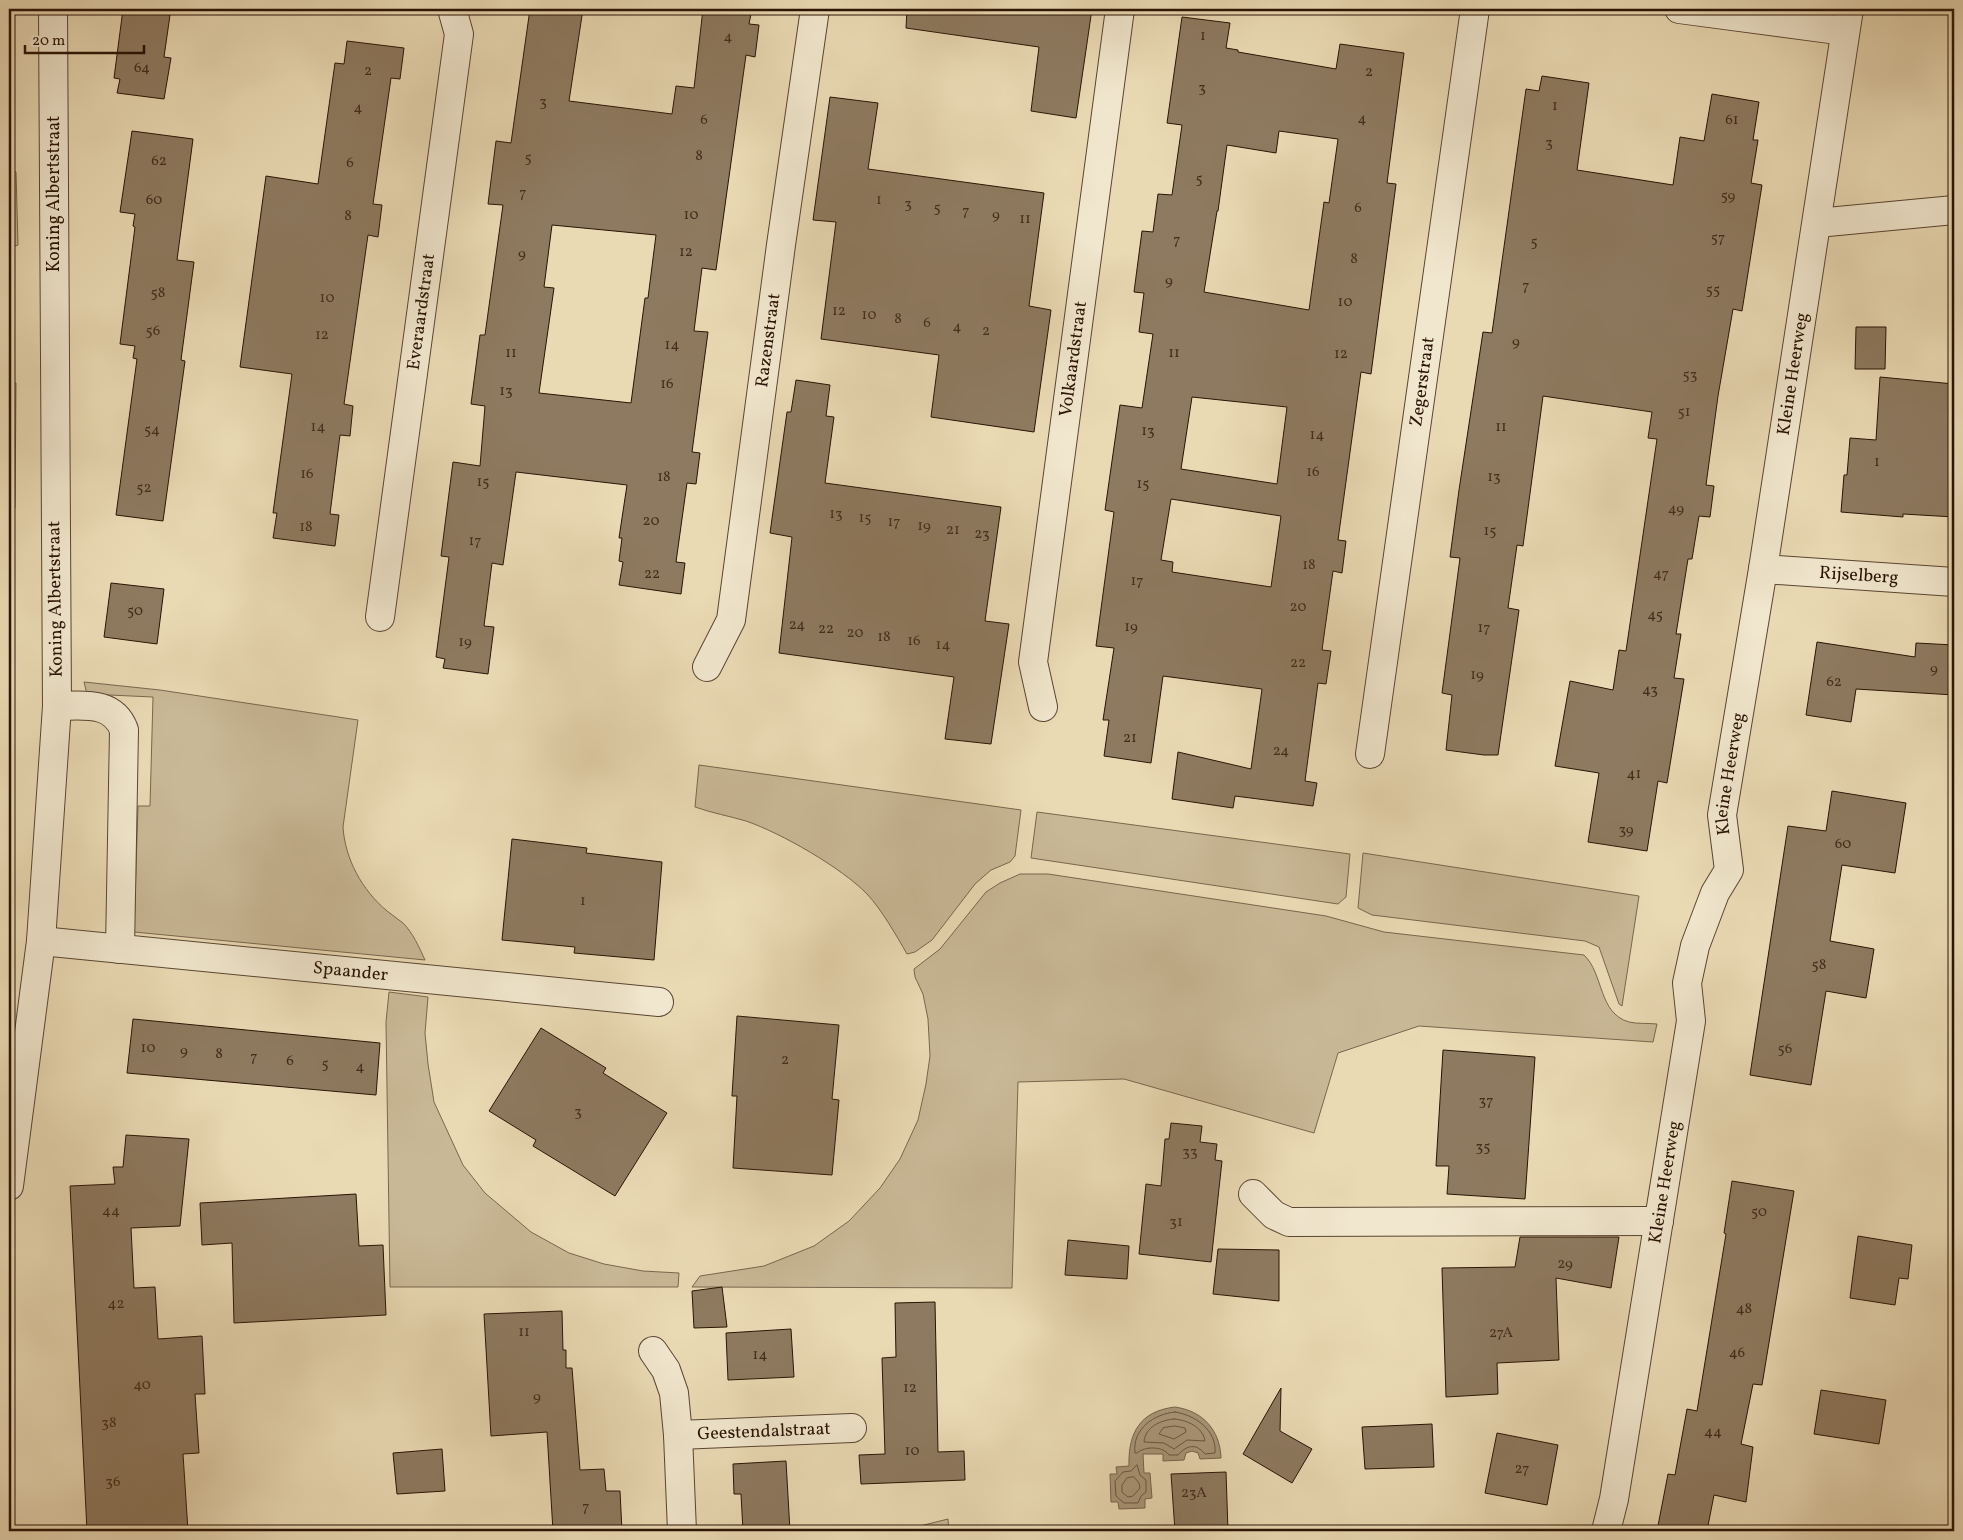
<svg xmlns="http://www.w3.org/2000/svg" width="1963" height="1540" viewBox="0 0 1963 1540" font-family="Vollkorn,serif">
  <style>
    .green { fill: #c9b896; stroke: #7a664e }
    .water { fill: #a99678; stroke: #76624a }
    .lines { fill: none; stroke-linecap: round; stroke-linejoin: round }
    .shore { stroke: #6a543e; stroke-width: 1 }
    .building { fill: #8e7a60; stroke: #2a1305; fill-rule: evenodd }
    .minor-casing { stroke: #5a4531; stroke-width: 30 }
    .minor { stroke: #f1e7ce; stroke-width: 28 }
    .labels { text-anchor: middle; dominant-baseline: central; stroke-width: 4; stroke-linejoin: round; paint-order: stroke }
    .number-label { font-size: 15px; fill: #432d1c }
    .street-label { font-size: 18px; fill: #2a1305; stroke: #f1e7ce }
  </style>
  <rect width="100%" height="100%" fill="#eadab4"/>
  <filter id="stains"><feTurbulence type="fractalNoise" baseFrequency=".004" numOctaves="4"/><feColorMatrix values="0 0 0 0 .2 0 0 0 0 .09 0 0 0 0 .02 0 0 0 .5 -.17"/></filter>
  <radialGradient id="worn" r=".72"><stop offset=".6" stop-color="#630" stop-opacity="0"/><stop offset="1" stop-color="#630" stop-opacity=".3"/></radialGradient>
  <g class="green">
    <path d="M9,171L16,172L18,245L9,248Z"/>
    <path d="M16,383L15,508L9,509V385Z"/>
    <path d="M14,564L9,809V565Z"/>
    <path d="M84,682L160,690L358,720L343,827C345,859 362,890 387,911C392,915 398,919 403,923C413,933 419,947 425,960L134,932L138,806H150L153,697L87,694Z"/>
    <path d="M699,765L1021,810L1015,856L1010,862L991,870L975,884L932,940L915,952L907,954C896,935 882,910 867,894C842,868 781,833 746,821C729,816 712,813 695,807Z"/>
    <path d="M1037,812L1350,854L1346,897L1338,904L1031,858Z"/>
    <path d="M1363,853L1639,896L1622,1006L1619,1004L1599,947L1585,941L1372,915L1358,908Z"/>
    <path d="M1020,874H1048L1326,916L1384,932L1584,955C1604,974 1598,1013 1629,1022C1637,1024 1648,1023 1657,1024L1653,1042L1419,1026L1338,1053L1314,1133L1124,1079L1018,1082L1012,1288L692,1287L700,1276L764,1266L814,1246L849,1221L880,1188L900,1159L918,1120L926,1084L930,1056L928,1019L923,994L915,977L914,969L940,949L986,892L1000,883Z"/>
    <path d="M389,992L428,997L425,1033L428,1064L434,1102L463,1165L485,1193L531,1232L569,1253L604,1264L643,1271L679,1273L678,1287H390L386,1022Z"/>
    <path d="M948,1519L949,1531H900Z"/>
  </g>
  <path class="water" d="M1175,1407C1203,1411 1220,1430 1221,1458L1200,1459L1198,1453L1192,1451L1186,1453L1184,1460L1163,1461V1454H1143L1144,1473H1150L1152,1498L1145,1499V1508L1119,1509L1118,1502H1111L1110,1474H1117L1116,1467L1129,1466C1128,1433 1140,1411 1175,1407Z"/>
  <g class="lines">
    <g class="shore">
      <path d="M1175,1412C1195,1415 1217,1430 1215,1453L1205,1454C1196,1443 1187,1445 1178,1455H1169C1163,1446 1145,1446 1137,1453H1135C1132,1429 1154,1414 1175,1412Z"/>
      <path d="M1174,1419C1187,1420 1203,1427 1205,1441L1187,1440L1174,1449L1164,1443L1144,1442C1145,1427 1161,1420 1174,1419Z"/>
      <path d="M1175,1426L1185,1428L1186,1432L1174,1439L1159,1434L1163,1428Z"/>
      <path d="M1137,1465L1140,1475L1146,1480V1492L1141,1496L1138,1503H1124L1116,1496L1115,1481L1123,1472L1131,1471Z"/>
      <path d="M1134,1477L1139,1483L1140,1488L1133,1496L1128,1497L1122,1492V1485L1127,1478Z"/>
    </g>
  </g>
  <g class="building">
    <path d="M123,9L170,15L164,57L171,58L164,99L117,93L120,79L114,78Z"/>
    <path d="M530,9H583L569,101L672,114L676,86L694,88L703,9H752L749,24L759,25L755,57L746,55L716,270L702,268L694,331L708,332L692,452L700,453L696,484L687,483L676,562L685,563L681,594L619,585L623,562L619,561L622,538H619L627,485L516,472L503,565L492,563L484,626L494,627L488,674L443,668L445,659L436,657L449,557L441,556L453,462L480,466L485,406L471,404L480,335H485L503,205L488,204L496,141L511,143ZM552,225L656,235L648,298H645L631,403L539,393L554,288L544,287Z"/>
    <path d="M907,9H1092L1076,118L1031,111L1039,47L906,28Z"/>
    <path d="M1182,17L1230,23L1226,48L1238,50V52L1336,69L1340,44L1404,53L1387,183L1396,184L1371,374L1361,372L1338,540L1346,541L1342,573L1333,571L1322,650L1331,651L1326,684L1318,683L1305,781L1317,783L1313,806L1235,796L1233,808L1172,799L1178,752L1251,769L1262,689L1163,676L1151,763L1104,756L1109,720H1103L1114,648L1096,646L1114,512L1105,510L1120,405L1142,408L1153,334L1139,332L1144,293L1134,292L1142,231L1153,232L1158,194L1172,195L1182,125L1167,123ZM1279,131L1338,139L1329,203L1324,202L1309,310L1204,292L1217,211H1218L1227,145L1276,153ZM1192,397L1287,407L1277,484L1181,469ZM1171,499L1281,516L1271,587L1172,572L1173,562L1161,560Z"/>
    <path d="M347,41L404,48L400,79L391,78L373,204L382,205L378,237L368,235L344,404L353,406L350,436L340,435L330,514L339,515L335,546L273,538L277,513H273L292,374L240,367L266,176L318,184L335,63L344,64Z"/>
    <path d="M1542,76L1589,83L1577,170L1673,185L1680,137L1704,141L1712,94L1759,102L1753,140H1758L1751,183L1762,185L1742,311L1733,309L1718,396L1706,485L1714,486L1710,517L1699,516L1692,559H1688L1676,634H1681L1674,678L1684,679L1667,783L1658,781L1647,851L1588,842L1599,773L1555,766L1570,681L1613,690L1619,650L1626,651L1657,439L1648,438L1652,412L1543,396L1523,546L1517,545L1508,608L1519,610L1498,755H1484L1446,750L1452,695L1442,693L1460,558L1450,557L1459,490L1483,332L1492,333L1526,89L1539,91Z"/>
    <path d="M830,97L878,103L868,169L1044,193L1029,306L1051,310L1034,432L931,417L939,355L821,339L836,222L813,220Z"/>
    <path d="M132,131L193,139L177,260L194,262L181,360L185,361L163,521L116,515L137,359L133,358L135,346L120,344L135,227L133,226L135,214L120,212Z"/>
    <path d="M1856,327H1886L1885,369H1855Z"/>
    <path d="M1880,377L1954,384L1949,465H1954V517L1903,514V517L1841,512L1844,475H1847L1850,438L1876,440Z"/>
    <path d="M796,380L830,385L826,416L834,417L825,483L1001,507L985,621L1009,624L991,744L945,739L954,677L779,653L792,537L770,533L787,412H791Z"/>
    <path d="M111,583L164,589L157,644L104,637Z"/>
    <path d="M1817,642L1915,657L1916,643L1954,645V695L1856,689L1851,722L1806,715Z"/>
    <path d="M1832,791L1906,803L1895,873L1842,865L1830,941L1874,949L1866,998L1826,991L1811,1085L1750,1075L1788,826L1826,831Z"/>
    <path d="M512,839L587,848L586,853L662,862L654,960L574,953L575,947L502,940Z"/>
    <path d="M737,1016L839,1025L832,1099L839,1100L832,1175L733,1168L737,1096H732Z"/>
    <path d="M133,1019L380,1043L376,1095L127,1073Z"/>
    <path d="M541,1028L606,1068L603,1073L667,1113L615,1196L533,1146L536,1140L489,1111Z"/>
    <path d="M1443,1050L1535,1057L1525,1199L1447,1194L1449,1166H1436Z"/>
    <path d="M1171,1123L1202,1126L1200,1142L1217,1144L1215,1160L1222,1161L1211,1262L1139,1254L1146,1184L1161,1186L1165,1139H1169Z"/>
    <path d="M126,1135L189,1139L180,1226L131,1228L134,1288L155,1287L158,1339L202,1336L205,1394H195L199,1453L183,1454L188,1531H87L70,1186L115,1184L113,1167H123Z"/>
    <path d="M1732,1181L1794,1191L1762,1385L1753,1384L1741,1444L1753,1447L1746,1502L1714,1495L1707,1531H1657L1668,1474L1675,1475L1687,1409L1697,1411L1726,1234L1724,1233Z"/>
    <path d="M356,1194L359,1246L383,1245L386,1315L234,1323L232,1243L202,1245L200,1203Z"/>
    <path d="M1858,1236L1912,1245L1908,1279L1899,1278L1895,1305L1850,1298Z"/>
    <path d="M1520,1237H1619L1611,1288L1556,1278L1559,1360L1497,1363L1498,1394L1446,1397L1442,1268L1515,1267Z"/>
    <path d="M1068,1240L1129,1246L1127,1279L1065,1275Z"/>
    <path d="M1218,1249L1279,1250V1301L1213,1294Z"/>
    <path d="M722,1287L727,1327L694,1328L692,1291Z"/>
    <path d="M935,1302L938,1452L964,1451L965,1480L861,1484L859,1455L885,1454L882,1358L896,1357L895,1303Z"/>
    <path d="M562,1311L563,1350H566V1368H572L580,1470L604,1469L606,1491H620L622,1531H553L547,1432L491,1436L484,1314Z"/>
    <path d="M791,1329L794,1377L728,1380L726,1333Z"/>
    <path d="M1281,1388L1280,1431L1312,1449L1292,1483L1243,1454Z"/>
    <path d="M1821,1390L1886,1400L1879,1444L1814,1434Z"/>
    <path d="M1432,1424L1434,1467L1365,1469L1362,1427Z"/>
    <path d="M1497,1433L1558,1445L1547,1505L1485,1493Z"/>
    <path d="M442,1449L445,1491L397,1494L393,1453Z"/>
    <path d="M786,1461L790,1531H743L741,1494H734L733,1464Z"/>
    <path d="M1226,1472L1228,1531H1175L1171,1474Z"/>
  </g>
  <g class="lines">
    <g class="minor-casing">
      <g id="minor">
        <path d="M1679,9L1845,31"/>
        <path d="M1817,223L1954,210"/>
        <path id="s1" d="M1763,569L1954,582"/>
        <path id="s2" d="M380,617L459,34L452,9"/>
        <path id="s3" d="M707,667L731,620L781,245L815,9"/>
        <path d="M57,706C82,706 113,700 124,730L120,949"/>
        <path id="s4" d="M1043,707L1033,662L1120,9"/>
        <path id="s5" d="M1370,754L1475,9"/>
        <path id="s6" d="M41,941L659,1002"/>
        <path d="M9,1186L41,941L57,706L53,9"/>
        <path d="M1253,1194L1274,1215L1289,1222L1659,1221"/>
        <path d="M653,1351L666,1370L674,1393L678,1435L682,1531"/>
        <path id="s7" d="M678,1435L852,1428"/>
        <path id="s8" d="M1606,1531L1614,1499L1691,1021L1687,983L1695,946L1715,893L1729,870L1722,815L1763,569L1849,9"/>
      </g>
    </g>
    <use href="#minor" class="minor"/>
  </g>
  <g class="labels">
    <g class="number-label">
      <text x="1203" y="36">1</text>
      <text x="728" y="37">4</text>
      <text x="142" y="68">64</text>
      <text x="368" y="71">2</text>
      <text x="1369" y="72">2</text>
      <text x="1202" y="88">3</text>
      <text x="543" y="102">3</text>
      <text x="1555" y="106">1</text>
      <text x="358" y="108">4</text>
      <text x="1362" y="119">4</text>
      <text x="704" y="120">6</text>
      <text x="1732" y="120">61</text>
      <text x="1549" y="143">3</text>
      <text x="699" y="156">8</text>
      <text x="528" y="158">5</text>
      <text x="159" y="161">62</text>
      <text x="350" y="163">6</text>
      <text x="1199" y="179">5</text>
      <text x="523" y="193">7</text>
      <text x="1728" y="196">59</text>
      <text x="154" y="200">60</text>
      <text x="879" y="200">1</text>
      <text x="908" y="204">3</text>
      <text x="937" y="208">5</text>
      <text x="1358" y="208">6</text>
      <text x="966" y="211">7</text>
      <text x="691" y="215">10</text>
      <text x="996" y="215">9</text>
      <text x="348" y="216">8</text>
      <text x="1025" y="219">11</text>
      <text x="1718" y="238">57</text>
      <text x="1177" y="240">7</text>
      <text x="1534" y="242">5</text>
      <text x="686" y="252">12</text>
      <text x="522" y="254">9</text>
      <text x="1354" y="259">8</text>
      <text x="1169" y="281">9</text>
      <text x="1526" y="286">7</text>
      <text x="1713" y="290">55</text>
      <text x="158" y="293">58</text>
      <text x="327" y="298">10</text>
      <text x="1345" y="302">10</text>
      <text x="839" y="311">12</text>
      <text x="869" y="315">10</text>
      <text x="898" y="319">8</text>
      <text x="927" y="323">6</text>
      <text x="957" y="327">4</text>
      <text x="153" y="331">56</text>
      <text x="986" y="331">2</text>
      <text x="322" y="335">12</text>
      <text x="1516" y="342">9</text>
      <text x="672" y="345">14</text>
      <text x="511" y="353">11</text>
      <text x="1174" y="353">11</text>
      <text x="1341" y="354">12</text>
      <text x="1690" y="375">53</text>
      <text x="667" y="384">16</text>
      <text x="506" y="391">13</text>
      <text x="1684" y="412">51</text>
      <text x="318" y="427">14</text>
      <text x="1501" y="427">11</text>
      <text x="152" y="430">54</text>
      <text x="1148" y="431">13</text>
      <text x="1317" y="435">14</text>
      <text x="1877" y="462">1</text>
      <text x="1313" y="472">16</text>
      <text x="307" y="474">16</text>
      <text x="664" y="477">18</text>
      <text x="1494" y="477">13</text>
      <text x="483" y="482">15</text>
      <text x="1143" y="484">15</text>
      <text x="144" y="488">52</text>
      <text x="1676" y="509">49</text>
      <text x="836" y="514">13</text>
      <text x="865" y="518">15</text>
      <text x="651" y="521">20</text>
      <text x="894" y="522">17</text>
      <text x="924" y="526">19</text>
      <text x="306" y="527">18</text>
      <text x="953" y="530">21</text>
      <text x="1490" y="531">15</text>
      <text x="982" y="534">23</text>
      <text x="475" y="541">17</text>
      <text x="1309" y="565">18</text>
      <text x="652" y="574">22</text>
      <text x="1661" y="574">47</text>
      <text x="1137" y="581">17</text>
      <text x="1298" y="607">20</text>
      <text x="135" y="611">50</text>
      <text x="1655" y="615">45</text>
      <text x="797" y="625">24</text>
      <text x="1131" y="627">19</text>
      <text x="1484" y="628">17</text>
      <text x="826" y="629">22</text>
      <text x="855" y="633">20</text>
      <text x="884" y="637">18</text>
      <text x="914" y="641">16</text>
      <text x="465" y="642">19</text>
      <text x="943" y="645">14</text>
      <text x="1298" y="663">22</text>
      <text x="1934" y="669">9</text>
      <text x="1477" y="675">19</text>
      <text x="1834" y="682">62</text>
      <text x="1650" y="690">43</text>
      <text x="1130" y="738">21</text>
      <text x="1281" y="751">24</text>
      <text x="1634" y="774">41</text>
      <text x="1626" y="830">39</text>
      <text x="1843" y="844">60</text>
      <text x="583" y="901">1</text>
      <text x="1819" y="965">58</text>
      <text x="148" y="1048">10</text>
      <text x="1785" y="1049">56</text>
      <text x="184" y="1051">9</text>
      <text x="219" y="1054">8</text>
      <text x="254" y="1057">7</text>
      <text x="785" y="1060">2</text>
      <text x="290" y="1061">6</text>
      <text x="325" y="1064">5</text>
      <text x="360" y="1067">4</text>
      <text x="1486" y="1101">37</text>
      <text x="578" y="1112">3</text>
      <text x="1483" y="1147">35</text>
      <text x="1190" y="1152">33</text>
      <text x="111" y="1211">44</text>
      <text x="1759" y="1212">50</text>
      <text x="1176" y="1222">31</text>
      <text x="1565" y="1264">29</text>
      <text x="116" y="1304">42</text>
      <text x="1744" y="1309">48</text>
      <text x="524" y="1332">11</text>
      <text x="1501" y="1333">27A</text>
      <text x="1737" y="1353">46</text>
      <text x="760" y="1355">14</text>
      <text x="142" y="1385">40</text>
      <text x="910" y="1388">12</text>
      <text x="537" y="1397">9</text>
      <text x="109" y="1423">38</text>
      <text x="1713" y="1432">44</text>
      <text x="912" y="1451">10</text>
      <text x="1522" y="1469">27</text>
      <text x="113" y="1482">36</text>
      <text x="1194" y="1493">23A</text>
      <text x="586" y="1507">7</text>
    </g>
    <g class="street-label">
      <text transform="translate(54 194) rotate(-90)">Koning Albertstraat</text>
      <text stroke="none"><textPath href="#s2" startOffset="308">Everaardstraat</textPath></text>
      <text stroke="none"><textPath href="#s3" startOffset="335">Razenstraat</textPath></text>
      <text stroke="none"><textPath href="#s4" startOffset="352">Volkaardstraat</textPath></text>
      <text stroke="none"><textPath href="#s8" startOffset="1179">Kleine Heerweg</textPath></text>
      <text stroke="none"><textPath href="#s5" startOffset="376">Zegerstraat</textPath></text>
      <text stroke="none"><textPath href="#s1" startOffset="96">Rijselberg</textPath></text>
      <text transform="translate(56 599) rotate(-91)">Koning Albertstraat</text>
      <text stroke="none"><textPath href="#s8" startOffset="774">Kleine Heerweg</textPath></text>
      <text stroke="none"><textPath href="#s6" startOffset="311">Spaander</textPath></text>
      <text stroke="none"><textPath href="#s8" startOffset="354">Kleine Heerweg</textPath></text>
      <text stroke="none"><textPath href="#s7" startOffset="86">Geestendalstraat</textPath></text>
    </g>
  </g>
  <rect width="1963" height="1540" fill="none" stroke="#eadab4" stroke-width="30"/>
  <rect x="10" y="10" width="1943" height="1520" fill="none" stroke="#2a1305" stroke-width="2.5"/>
  <rect x="15" y="15" width="1933" height="1510" fill="none" stroke="#2a1305"/>
  <path d="M25 45v8h119v-8" fill="none" stroke="#2a1305" stroke-width="2.5"/>
  <text x="32" y="45" font-size="15" fill="#2a1305" stroke="#f1e7ce" stroke-width="4" paint-order="stroke">20 m</text>
  <rect width="100%" height="100%" filter="url(#stains)"/>
  <rect width="100%" height="100%" fill="url(#worn)"/>
</svg>
